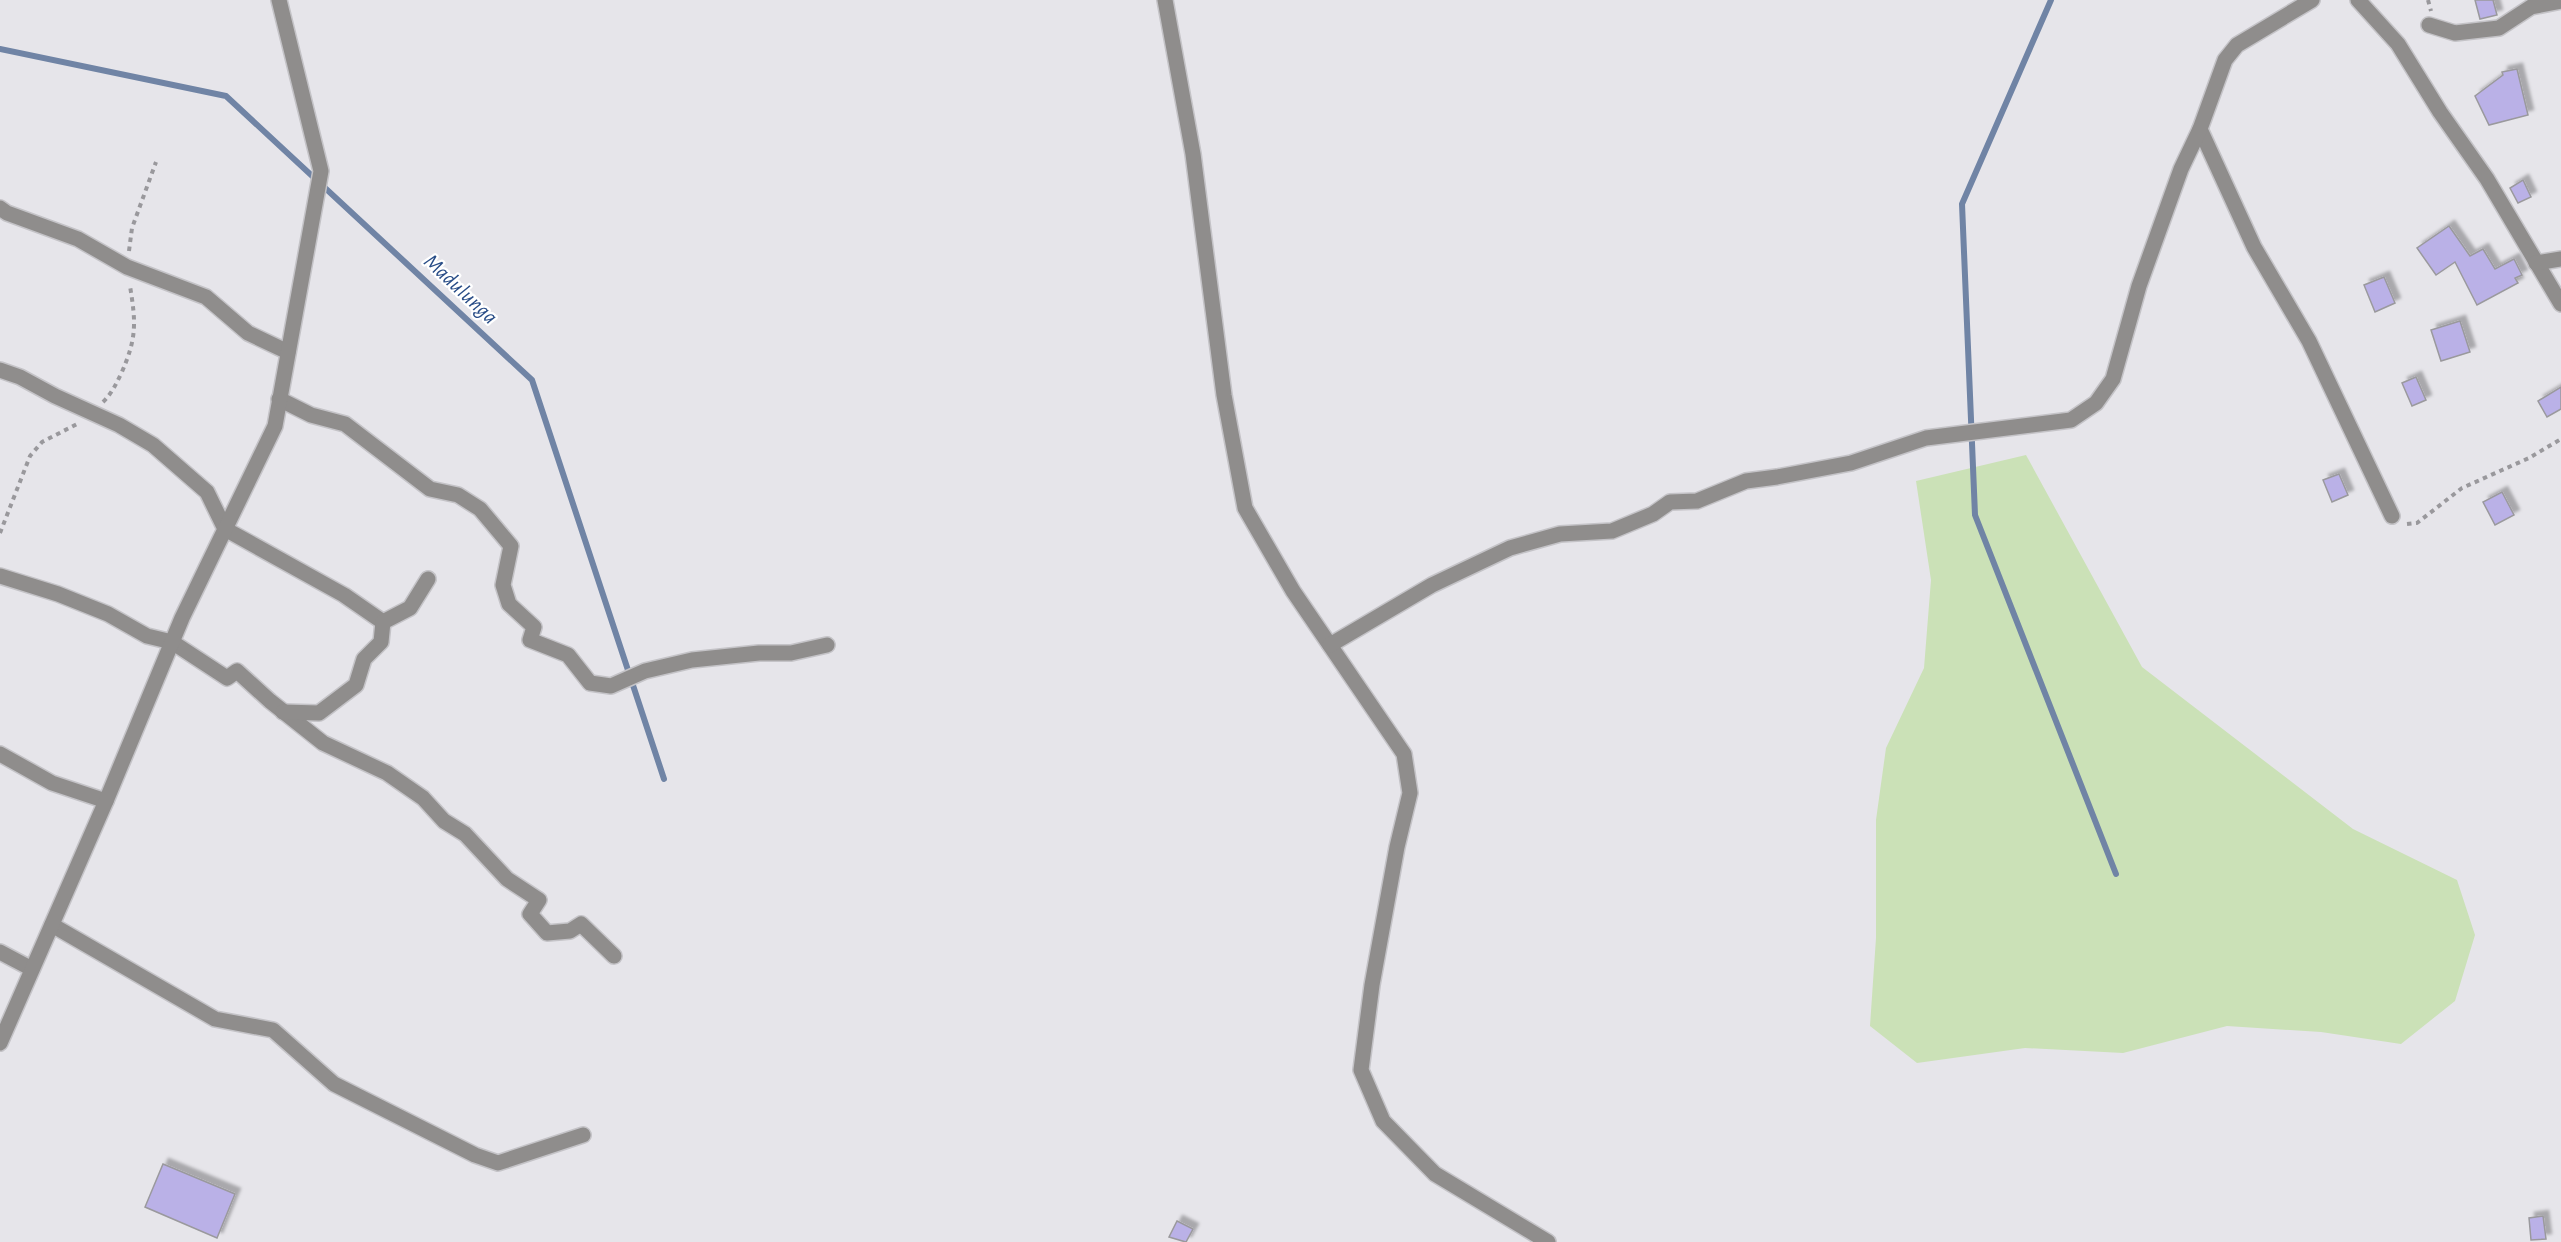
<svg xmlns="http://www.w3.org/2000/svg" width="2561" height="1242" viewBox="0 0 2561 1242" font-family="'Alegreya Sans',sans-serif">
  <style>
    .green { fill: #cbe1b7 }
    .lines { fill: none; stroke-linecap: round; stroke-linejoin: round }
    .stream { stroke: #7084a5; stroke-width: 6 }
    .building { fill: #bab1e7; stroke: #9a999d; stroke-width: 1.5; filter: url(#shadow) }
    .minor-casing { stroke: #c4c3c7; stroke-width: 18 }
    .path { stroke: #99989c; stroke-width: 4; stroke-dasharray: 4.5 4.5; stroke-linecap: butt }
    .minor { stroke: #8f8d8c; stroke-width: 15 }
    .labels { text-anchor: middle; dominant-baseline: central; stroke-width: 4.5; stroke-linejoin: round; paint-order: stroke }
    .water-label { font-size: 22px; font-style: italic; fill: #294d87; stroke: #fff }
  </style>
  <defs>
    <filter id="shadow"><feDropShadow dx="5.5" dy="-5.5" stdDeviation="1.5" flood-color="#0004"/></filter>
  </defs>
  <rect width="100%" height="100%" fill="#e6e5ea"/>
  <path class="green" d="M2026,455L2142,667L2353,829L2457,880L2475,935L2455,1001L2401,1044L2321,1032L2227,1026L2123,1053L2025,1048L1917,1063L1870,1026L1876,938V820L1886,748L1924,668L1931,580L1916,481Z"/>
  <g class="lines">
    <g class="stream">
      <path d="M2051,0L1962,204L1975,515L2116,874"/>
      <path d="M0,49L226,96L532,380L664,779"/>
    </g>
  </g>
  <g class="building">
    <path d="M2475,0H2493L2497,15L2480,19Z"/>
    <path d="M2517,69L2528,115L2489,125L2475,96L2503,75L2502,72Z"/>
    <path d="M2523,180L2531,197L2518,203L2510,188Z"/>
    <path d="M2449,226L2470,256L2483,249L2495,269L2514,259L2522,275L2515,278L2518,283L2477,305L2455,262L2436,275L2417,248Z"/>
    <path d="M2384,277L2395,303L2375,312L2364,285Z"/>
    <path d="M2460,321L2470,352L2441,361L2431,330Z"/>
    <path d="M2416,377L2426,400L2412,406L2402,383Z"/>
    <path d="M2561,387V409L2547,417L2538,401Z"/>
    <path d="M2339,474L2348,495L2332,502L2323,480Z"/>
    <path d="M2502,492L2514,515L2495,525L2483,502Z"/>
    <path d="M163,1164L235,1194L217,1238L145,1207Z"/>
    <path d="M2543,1216L2546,1239L2531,1240L2529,1218Z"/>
    <path d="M1177,1221L1193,1229L1186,1242L1169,1237Z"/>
  </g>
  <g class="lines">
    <g class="minor-casing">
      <g id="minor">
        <path d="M1165,0L1193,154L1224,395L1245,508L1293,591L1404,754L1410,793L1397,847L1372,985L1361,1070L1383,1121L1435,1174L1548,1242"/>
        <path d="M2358,0L2398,44L2440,112L2487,179L2561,304"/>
        <path d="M2429,25L2455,33L2499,28L2531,7L2561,1"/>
        <path d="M2200,129L2254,247L2309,341L2392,516"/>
        <path d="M0,208L7,213L78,239L127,267L206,297L248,333L288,352"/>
        <path d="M2536,263L2561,259"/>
        <path d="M0,370L20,377L55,396L119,425L153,445L207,492L225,529L344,595L383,622"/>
        <path d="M279,399L311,415L345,424L430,489L458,495L480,509L511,546L503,585L509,604L534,627L530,640L568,655L590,683L611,686L645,671L692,660L759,653H791L827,645"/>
        <path d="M0,576L58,594L108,614L147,636L172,642L227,678L237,671L270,701L323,743L387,773L423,798L444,821L465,834L507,879L539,900L530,914L547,933L570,931L581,924L614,956"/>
        <path d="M1330,645L1432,585L1510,548L1560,534L1612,531L1653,514L1670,502L1697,501L1746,481L1777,477L1851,463L1926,438L2071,420L2096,403L2113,379L2139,286L2181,169L2200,129L2225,60L2237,45L2312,0"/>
        <path d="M283,712L319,713L356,685L364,659L381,642L383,622L410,608L428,579"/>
        <path d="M0,754L52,783L106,801"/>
        <path d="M52,925L215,1019L273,1030L334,1084L475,1155L498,1163L583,1135"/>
        <path d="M0,952L32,969"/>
        <path d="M0,1043L106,801L182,618L275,426L321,171L279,0"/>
      </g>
    </g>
    <g class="path">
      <path d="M2428,0L2431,11"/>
      <path d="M129,251L132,228L156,162"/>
      <path d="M103,402C112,393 116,384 121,374C137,338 136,323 130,286"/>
      <path d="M2407,524L2417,523L2462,488L2529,458L2561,439"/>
      <path d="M0,533L30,456L42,442L77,424"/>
    </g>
    <use href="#minor" class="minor"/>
  </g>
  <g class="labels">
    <g class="water-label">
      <text transform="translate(461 289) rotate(43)">Madulunga</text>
    </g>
  </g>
</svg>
